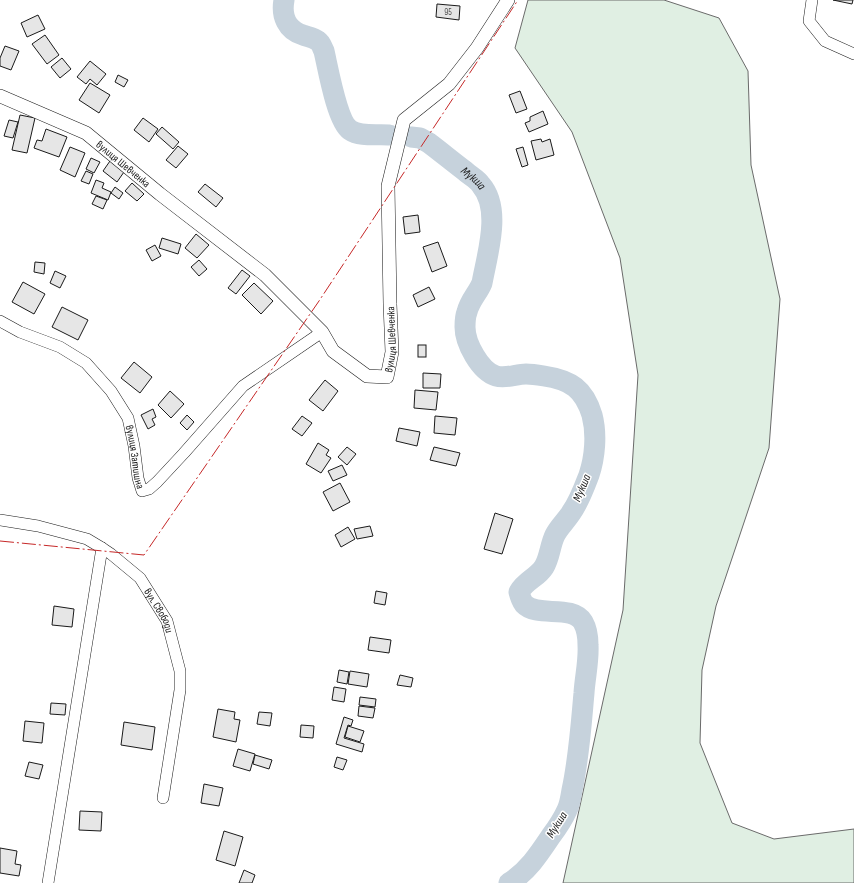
<svg xmlns="http://www.w3.org/2000/svg" width="854" height="883" viewBox="0 0 854 883" font-family="'Sofia Sans Condensed',sans-serif">
  <style>
    .green { fill: #e0efe3; stroke: #6a6a6a }
    .lines { fill: none; stroke-linecap: round; stroke-linejoin: round }
    .river { stroke: #c6d2dc; stroke-width: 21 }
    .building { fill: #e6e6e6; stroke: #1a1a1a }
    .minor-casing { stroke: #1a1a1a; stroke-width: 12 }
    .tertiary-casing { stroke: #1a1a1a; stroke-width: 14 }
    .minor { stroke: #fff; stroke-width: 11 }
    .tertiary { stroke: #fff; stroke-width: 13 }
    .power { stroke: #c62828; stroke-width: 1; stroke-dasharray: 14 3 2 3; stroke-linecap: butt }
    .labels { text-anchor: middle; dominant-baseline: central; stroke-width: 3; stroke-linejoin: round; paint-order: stroke }
    .number-label { font-size: 9px; fill: #4d4d4d }
    .street-label { font-size: 11px; fill: #1a1a1a; stroke: #fff }
    .water-label { font-size: 12px; font-style: italic; fill: #1a1a1a; stroke: #fff }
  </style>
  <rect width="100%" height="100%" fill="#fff"/>
  <path class="green" d="M528,0H664L719,18L748,71L751,165L780,299L769,448L716,606L702,670L700,743L732,823L774,839L854,829V883H563L623,610L638,375L620,258L572,132L515,48Z"/>
  <g class="lines">
    <g class="river">
      <path d="M284,0C281,16 287,30 303,35C308,37 313,37 318,41C321,43 322,47 324,51C328,68 337,121 350,130C360,137 377,134 389,135"/>
      <path id="s1" d="M411,137L420,138L429,143C441,152 453,162 465,171C470,176 477,179 481,185C502,209 487,255 482,283C478,293 470,300 467,312C465,317 465,322 465,327C465,343 480,371 496,376C506,379 516,374 526,374C532,374 538,375 544,376C571,380 584,389 592,415C597,434 595,457 589,475C584,488 579,502 571,513C566,521 559,527 555,535C550,545 550,557 544,567C537,578 526,580 519,592C520,596 521,600 524,604C537,618 572,604 583,622C587,629 588,637 588,645C589,661 585,677 584,693C581,726 579,758 572,790C571,796 570,804 567,810C563,819 557,828 551,836C539,854 528,871 509,883"/>
    </g>
  </g>
  <g class="building">
    <path d="M833,0H853L852,4Z"/>
    <path d="M437,4L460,6L459,20L436,17Z"/>
    <path d="M38,15L45,29L27,37L21,23Z"/>
    <path d="M45,35L59,55L47,64L32,44Z"/>
    <path d="M5,46L19,51L11,70L0,66V58Z"/>
    <path d="M62,58L71,69L60,78L51,67Z"/>
    <path d="M90,61L106,74L97,85L90,79L86,84L77,77Z"/>
    <path d="M118,75L128,80L124,87L115,82Z"/>
    <path d="M90,83L110,95L99,113L79,100Z"/>
    <path d="M520,91L527,109L516,113L509,95Z"/>
    <path d="M543,111L548,124L529,132L525,123L530,121V117Z"/>
    <path d="M20,115L35,118L27,153L12,150Z"/>
    <path d="M143,118L158,129L149,142L134,130Z"/>
    <path d="M9,120L18,122L13,138L4,136Z"/>
    <path d="M162,127L179,142L173,149L156,134Z"/>
    <path d="M46,129L67,137L59,157L34,148L37,140L42,141Z"/>
    <path d="M541,139L542,142L550,139L554,155L536,160L531,141Z"/>
    <path d="M178,146L188,154L176,168L166,160Z"/>
    <path d="M70,147L85,153L75,177L60,170Z"/>
    <path d="M523,147L528,165L522,167L516,149Z"/>
    <path d="M91,158L100,162L94,173L86,169Z"/>
    <path d="M110,161L124,172L117,182L103,171Z"/>
    <path d="M86,171L93,174L89,184L81,181Z"/>
    <path d="M96,180L104,183L102,188L111,192L108,200L91,193Z"/>
    <path d="M132,183L144,194L137,201L125,191Z"/>
    <path d="M205,184L223,198L216,207L198,192Z"/>
    <path d="M115,187L123,193L119,199L111,193Z"/>
    <path d="M96,196L107,200L103,209L92,204Z"/>
    <path d="M418,215L420,232L405,234L403,217Z"/>
    <path d="M196,234L209,245L197,258L185,248Z"/>
    <path d="M162,238L181,244L178,254L159,248Z"/>
    <path d="M438,242L447,266L432,272L423,247Z"/>
    <path d="M155,245L161,256L152,261L146,250Z"/>
    <path d="M199,260L207,269L199,276L191,267Z"/>
    <path d="M35,262L45,263L44,274L34,272Z"/>
    <path d="M242,270L250,276L236,294L228,288Z"/>
    <path d="M55,271L66,276L60,288L50,283Z"/>
    <path d="M23,282L45,294L34,314L12,302Z"/>
    <path d="M254,283L273,301L261,314L242,295Z"/>
    <path d="M429,287L435,299L418,307L413,295Z"/>
    <path d="M62,307L88,320L78,340L52,327Z"/>
    <rect x="418" y="345" width="8" height="12"/>
    <path d="M134,362L152,377L140,393L121,378Z"/>
    <path d="M423,373L441,374L440,388H423Z"/>
    <path d="M325,380L338,391L323,411L309,400Z"/>
    <path d="M415,390L438,392L436,410L414,408Z"/>
    <path d="M170,391L184,404L171,418L158,405Z"/>
    <path d="M153,409L156,417L152,419L155,425L148,429L141,415Z"/>
    <path d="M187,415L194,422L187,430L180,423Z"/>
    <path d="M302,416L312,423L302,436L292,429Z"/>
    <path d="M435,416L457,418L455,435L434,433Z"/>
    <path d="M399,428L420,432L417,446L396,441Z"/>
    <path d="M318,443L329,450L326,455L331,458L321,473L306,464Z"/>
    <path d="M347,447L356,454L347,465L338,457Z"/>
    <path d="M434,447L460,453L456,466L430,460Z"/>
    <path d="M342,465L347,475L333,481L328,471Z"/>
    <path d="M340,483L350,502L333,511L323,492Z"/>
    <path d="M495,513L513,519L502,554L484,549Z"/>
    <path d="M370,526L373,536L357,539L354,529Z"/>
    <path d="M348,527L355,539L341,547L335,535Z"/>
    <path d="M376,591L387,593L385,605L374,603Z"/>
    <path d="M54,606L74,609L72,627L52,625Z"/>
    <path d="M370,637L391,640L389,653L368,650Z"/>
    <path d="M339,670L349,672L347,684L337,682Z"/>
    <path d="M350,671L369,674L367,687L348,684Z"/>
    <path d="M400,675L413,678L411,687L397,685Z"/>
    <path d="M334,687L346,689L344,702L332,700Z"/>
    <path d="M360,697L376,699L375,707L359,705Z"/>
    <path d="M51,703L66,704L65,715L50,714Z"/>
    <path d="M359,706L375,708L373,718L358,716Z"/>
    <path d="M218,709L235,712L234,719L240,720L236,742L213,737Z"/>
    <path d="M259,712L272,713L270,726L257,724Z"/>
    <path d="M344,717L353,720L351,726L348,725L344,738L364,744L362,752L336,744Z"/>
    <path d="M25,721L44,723L42,743L23,741Z"/>
    <path d="M124,722L155,727L152,750L121,745Z"/>
    <path d="M301,725L314,726L313,738L300,737Z"/>
    <path d="M348,726L364,731L360,742L345,737Z"/>
    <path d="M238,749L255,754L250,771L233,766Z"/>
    <path d="M255,755L272,760L269,769L253,764Z"/>
    <path d="M337,757L347,760L343,770L334,767Z"/>
    <path d="M29,762L43,765L39,779L25,776Z"/>
    <path d="M204,784L223,788L219,806L201,803Z"/>
    <path d="M80,811L102,812L101,831L79,830Z"/>
    <path d="M224,831L243,837L235,866L216,860Z"/>
    <path d="M0,848L17,851L15,864L21,865L19,876L0,873Z"/>
    <path d="M244,870L255,875L252,883H239Z"/>
  </g>
  <g class="lines">
    <g class="minor-casing">
      <g id="minor">
        <path d="M812,0L809,21L825,41L854,54"/>
        <path id="s2" d="M0,321L20,332L60,347L86,363L111,391L128,418L134,446L138,478L142,491L149,489L157,482L184,453L243,386L322,332"/>
        <path id="s3" d="M0,520L38,526L87,539L102,548L111,554L140,578L167,621L180,671V690L163,798"/>
        <path d="M48,883L102,548"/>
      </g>
    </g>
    <g class="tertiary-casing">
      <g id="tertiary">
        <path id="s4" d="M0,96L86,133L160,194L265,275L322,332L333,351L367,376L387,377L392,352L390,304L388,186L404,120L449,84L477,48L508,0"/>
      </g>
    </g>
    <use href="#minor" class="minor"/>
    <use href="#tertiary" class="tertiary"/>
    <path class="power" d="M0,541L144,555L319,301L518,0"/>
  </g>
  <g class="labels">
    <g class="number-label">
      <text x="448" y="12">95</text>
    </g>
    <g class="street-label">
      <text stroke="none"><textPath href="#s4" startOffset="142">вулиця Шевченка</textPath></text>
      <text stroke="none"><textPath href="#s4" startOffset="525">вулиця Шевченка</textPath></text>
      <text stroke="none"><textPath href="#s2" startOffset="205">вулиця Затишна</textPath></text>
      <text stroke="none"><textPath href="#s3" startOffset="193">вул. Свободи</textPath></text>
    </g>
    <g class="water-label">
      <text stroke="none"><textPath href="#s1" startOffset="76">Мукша</textPath></text>
      <text transform="translate(582 488) rotate(-67)">Мукша</text>
      <text transform="translate(557 825) rotate(-58)">Мукша</text>
    </g>
  </g>
</svg>
